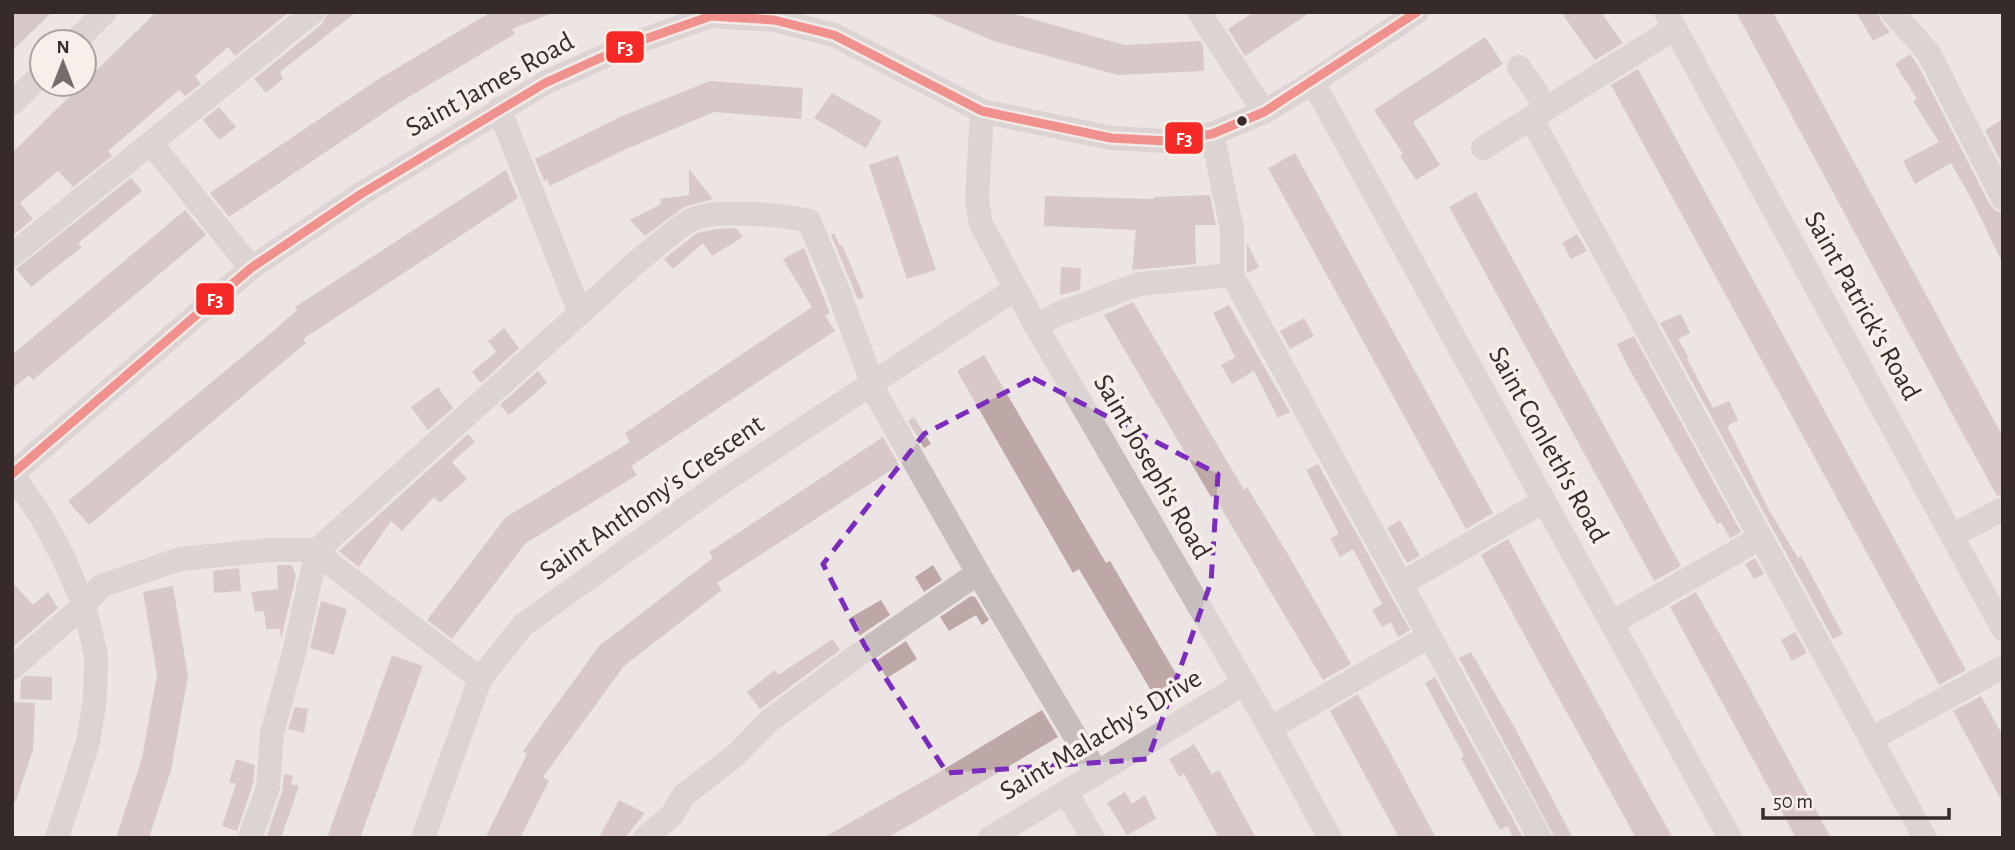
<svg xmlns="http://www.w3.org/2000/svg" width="2015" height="850" viewBox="0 0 2015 850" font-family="'Alegreya Sans',sans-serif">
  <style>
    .building { fill: #bea7a7 }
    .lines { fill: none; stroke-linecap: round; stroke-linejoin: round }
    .minor { stroke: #c5bebc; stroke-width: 24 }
    .bus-1-casing { stroke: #f8efeb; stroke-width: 14 }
    .bus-1 { stroke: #f52a26; stroke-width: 9 }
    .marked { fill: none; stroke: #7b2cbf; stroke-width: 5; stroke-dasharray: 14 9; stroke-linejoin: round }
    .bus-dot { fill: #362b2a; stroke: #f8efeb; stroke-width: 2.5 }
    .labels { text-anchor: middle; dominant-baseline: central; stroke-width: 7; stroke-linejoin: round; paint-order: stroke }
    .street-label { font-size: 28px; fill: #362b2a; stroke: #f8efeb }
    .line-badge { stroke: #f8efeb; stroke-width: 2.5 }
    .badge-label { font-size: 19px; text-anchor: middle; font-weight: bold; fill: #fff }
  </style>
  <rect width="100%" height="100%" fill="#ece5e3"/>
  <g class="building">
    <path d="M12,12H52L12,51Z"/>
    <path d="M156,12H289L235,56L228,47L195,76L201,84L185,96L179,90L108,151L112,156L73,187L58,171L20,203L33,219L12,236V153Z"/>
    <path d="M328,12H356L280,72L283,79L266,93L254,79L322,24Z"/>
    <path d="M491,12L550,14L512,29L515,34L400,102L229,217L210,193L377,80Z"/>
    <path d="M925,12H1007L1125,45L1200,41L1203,46L1204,71L1118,75L996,42Z"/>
    <path d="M1254,12H1311L1245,56L1228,29Z"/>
    <path d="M1561,12H1601L1623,43L1595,60Z"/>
    <path d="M1736,12H1773L2003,437V494L1997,496L1956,421Z"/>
    <path d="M1856,12H1878L1881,21L1890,32L1873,41Z"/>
    <path d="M1485,37L1503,64L1413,122L1440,165L1416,180L1400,156L1403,154L1374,110Z"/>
    <path d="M1910,54L1920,69L1990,205L1996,211L2003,213V264L1973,202L1951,163L1915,184L1903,161L1939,142L1913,101L1917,99L1895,64Z"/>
    <path d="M1638,69L1966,670L1939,685L1611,85Z"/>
    <path d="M710,81L803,88L801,119L714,112L624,150L550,186L547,179L544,181L535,159L622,116Z"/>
    <path d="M832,93L882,121L866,148L814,118Z"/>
    <path d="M219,107L236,127L219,140L203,120Z"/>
    <path d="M2003,119V165L1985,130Z"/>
    <path d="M1295,153L1493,513L1466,529L1268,168Z"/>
    <path d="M898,155L936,270L907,279L869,165Z"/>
    <path d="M689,169L713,199L684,207L645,236L630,220L661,204L660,199L689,195Z"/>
    <path d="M506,170L518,198L303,339L306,343L89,525L68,501L271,333L297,310L295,307Z"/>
    <path d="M131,178L142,191L78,243L82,247L31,287L16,269Z"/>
    <path d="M1476,192L1681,566L1654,581L1449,207Z"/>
    <path d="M1210,195L1216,225H1195L1196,264L1132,270L1136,230L1044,226L1045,196L1154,199V197Z"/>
    <path d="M185,210L206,235L33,380L29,375L12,389V355Z"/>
    <path d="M736,228L743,237L712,256L703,243L673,269L664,259L697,233L716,229Z"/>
    <path d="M834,233L840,246L842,245L864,297L858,300L831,235Z"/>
    <path d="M1577,234L1587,251L1571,259L1562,243Z"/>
    <path d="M1247,243L1259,267L1248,273L1247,271Z"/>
    <path d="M804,248L830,313L825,315L835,331L631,466L637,475L526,543L452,639L427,620L506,517L630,442L625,433L812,307L783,259Z"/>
    <path d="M1061,267L1081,268L1080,290L1060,295Z"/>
    <path d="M1133,302L1244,490L1247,487L1289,556L1351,664L1323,680L1214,496L1211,497L1104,315Z"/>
    <path d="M1229,305L1290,412L1278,418L1254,371L1232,384L1221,365L1235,357L1213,313Z"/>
    <path d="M1681,314L1690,333L1678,339L1689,358L1687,359L1713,408L1729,401L1738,420L1727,426L1769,510L1798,558L1801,556L1843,634L1833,639L1660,323Z"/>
    <path d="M1304,318L1314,336L1290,349L1280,331Z"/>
    <path d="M504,328L519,348L481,383L472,372L496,352L488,341Z"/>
    <path d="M1634,336L1741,532L1730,538L1721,522L1717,524L1627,365L1617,344Z"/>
    <path d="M984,355L1106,563L1110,561L1182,684L1156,699L1079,569L1073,573L957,371Z"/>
    <path d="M538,371L547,383L509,415L500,405Z"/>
    <path d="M438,387L453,408L428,430L411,407Z"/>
    <path d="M914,417L931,444L924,448L908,421Z"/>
    <path d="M468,434L475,442L452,462L467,479L440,503L434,497L402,531L391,521L359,567L339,551Z"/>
    <path d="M883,437L899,465L717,583L722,590L624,666L543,777L549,781L520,838H485L527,754L523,751L599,646L713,558L709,552Z"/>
    <path d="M1318,464L1410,630L1398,637L1391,622L1382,627L1372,610L1382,604L1353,549L1340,557L1330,538L1339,534L1306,470Z"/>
    <path d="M1400,520L1420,556L1407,563L1387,528Z"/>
    <path d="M1508,539L1633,767L1673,838H1636L1539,662L1481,555Z"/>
    <path d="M1755,558L1764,574L1754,579L1745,564Z"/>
    <path d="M277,565H292L296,576L281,639L280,629H266L264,611L255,612L251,592L278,589Z"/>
    <path d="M933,565L942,580L924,592L915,577Z"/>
    <path d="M239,568L241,591L214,593L213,571Z"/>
    <path d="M12,582L33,605L48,592L58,608L12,648Z"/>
    <path d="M173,586L188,676L171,770L149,838H116L142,758L157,675L143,592Z"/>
    <path d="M1696,592L1740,670L1831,838H1796L1670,607Z"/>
    <path d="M971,596L975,597L989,620L982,625L976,615L949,631L940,617Z"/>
    <path d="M881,600L890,615L859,636L848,619Z"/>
    <path d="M321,601L347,609L334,655L310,648Z"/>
    <path d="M1795,632L1807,653L1792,661L1781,640Z"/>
    <path d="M833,639L840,650L760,709L747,692L775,670L778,675Z"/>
    <path d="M906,641L917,659L887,678L876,661Z"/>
    <path d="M1471,652L1516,730L1573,838H1555L1459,658Z"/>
    <path d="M392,655L423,666L360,838H327Z"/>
    <path d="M25,676L52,677V700L20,699L21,680Z"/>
    <path d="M1435,677L1523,838H1513L1508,826L1500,830L1480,793L1461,758L1464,756L1425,683Z"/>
    <path d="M1358,694L1397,765L1436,838H1399L1330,711Z"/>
    <path d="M1981,696L2003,736V803L1953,711Z"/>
    <path d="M12,702L35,703L33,750L16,801H12Z"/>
    <path d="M295,707L308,709L304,733L288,729Z"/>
    <path d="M1042,710L1058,737L949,802L887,838H823L941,771Z"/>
    <path d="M1194,744L1212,774L1219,770L1256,838H1219L1184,774L1179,777L1169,759Z"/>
    <path d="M236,759L255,765L253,784L237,831L222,826L236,784L229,782Z"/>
    <path d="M284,774L293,776L291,784L299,786L281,838H266L282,792Z"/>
    <path d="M1125,792L1132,804L1145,795L1156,819L1127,835L1107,803Z"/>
    <path d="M619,800L645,813L625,838H599Z"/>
  </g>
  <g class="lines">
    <g class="minor">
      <path d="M1199,12L1264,112"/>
      <path d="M1666,12L2003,629"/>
      <path d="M1892,12L1928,52L2003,198"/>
      <path d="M75,42L105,12"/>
      <path d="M1519,67L1547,108"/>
      <path d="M1313,82L1730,838"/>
      <path d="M12,103L42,74"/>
      <path d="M499,109L580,313"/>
      <path d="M982,111L977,200L981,224L1036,326L1270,728L1330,838"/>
      <path d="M1531,118L1925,838"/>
      <path d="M1212,134L1232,229V275L1540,838"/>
      <path d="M151,143L251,268"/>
      <path d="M1483,148L1675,28"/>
      <path d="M12,255L313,12"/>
      <path d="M1036,326L1058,314L1139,284L1232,275"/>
      <path d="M12,474L251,268L361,194L545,83L631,44L711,16L774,20L834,35L982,111L1111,138L1166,141L1212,134L1264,112L1313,82L1417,12"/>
      <path d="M12,474L41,516L63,557L84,605L96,655L95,699L88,742L57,838"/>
      <path d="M1953,535L2003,509"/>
      <path d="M1401,584L1544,501"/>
      <path d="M1613,622L1760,538"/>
      <path d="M12,668L84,605L101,586L180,559L269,550H317L332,565L480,679"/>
      <path d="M1270,728L1428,637"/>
      <path d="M1871,739L2003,667"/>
      <path d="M1066,792L1093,838"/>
      <path d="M250,838L268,787L272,733L293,657L317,550L639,260C656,247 673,230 691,220C712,208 785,215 809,221L839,293L877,396L978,573L1097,773"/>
      <path d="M423,838L480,679L523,625L718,485L1015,289"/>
      <path d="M645,838L672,815L684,795L737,754L770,720L854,658L978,573"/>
      <path d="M990,838L1243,684"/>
    </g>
    <g class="bus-1-casing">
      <path id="bus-1" d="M12,474L251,268L361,194L545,83L631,44L711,16L774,20L834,35L982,111L1111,138L1166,141L1212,134L1264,112L1417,12"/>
    </g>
    <use href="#bus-1" class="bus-1"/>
  </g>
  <path d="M0 0H2015V850H0ZM1033,378L1218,474L1211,582L1148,759L947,773L865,646L823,564L924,434Z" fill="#ece5e3" fill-opacity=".55" fill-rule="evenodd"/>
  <path class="marked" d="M1033,378L1218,474L1211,582L1148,759L947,773L865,646L823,564L924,434Z"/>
  <circle class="bus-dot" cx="1242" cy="121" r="6"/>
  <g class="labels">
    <g class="street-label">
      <text transform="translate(490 85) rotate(-29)">Saint James Road</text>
      <text transform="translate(1862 306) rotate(61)">Saint Patrick's Road</text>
      <text transform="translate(1548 445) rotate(61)">Saint Conleth's Road</text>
      <text transform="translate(1152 467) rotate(60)">Saint Joseph's Road</text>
      <text transform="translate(652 498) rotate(-35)">Saint Anthony's Crescent</text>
      <text transform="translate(1101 735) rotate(-31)">Saint Malachy's Drive</text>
    </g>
  </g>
  <g class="line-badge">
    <rect x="605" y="30" width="40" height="34" rx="7" fill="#f52a26"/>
    <rect x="1164" y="121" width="40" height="34" rx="7" fill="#f52a26"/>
    <rect x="195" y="282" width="40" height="34" rx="7" fill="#f52a26"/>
  </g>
  <g class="badge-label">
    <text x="625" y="54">F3</text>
    <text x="1184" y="145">F3</text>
    <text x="215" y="306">F3</text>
  </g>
  <rect width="2015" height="850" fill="none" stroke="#362b2a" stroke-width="28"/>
  <g transform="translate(63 63)"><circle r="33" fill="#f8efeb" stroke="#aaa19e" stroke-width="2"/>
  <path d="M0-5L12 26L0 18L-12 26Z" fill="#766c6b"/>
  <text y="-10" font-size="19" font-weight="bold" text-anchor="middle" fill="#362b2a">N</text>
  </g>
  <path d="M1763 808v10h186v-10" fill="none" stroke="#362b2a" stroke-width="3.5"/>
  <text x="1773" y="808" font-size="21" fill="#362b2a" stroke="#f8efeb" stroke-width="5" paint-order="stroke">50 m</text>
</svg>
